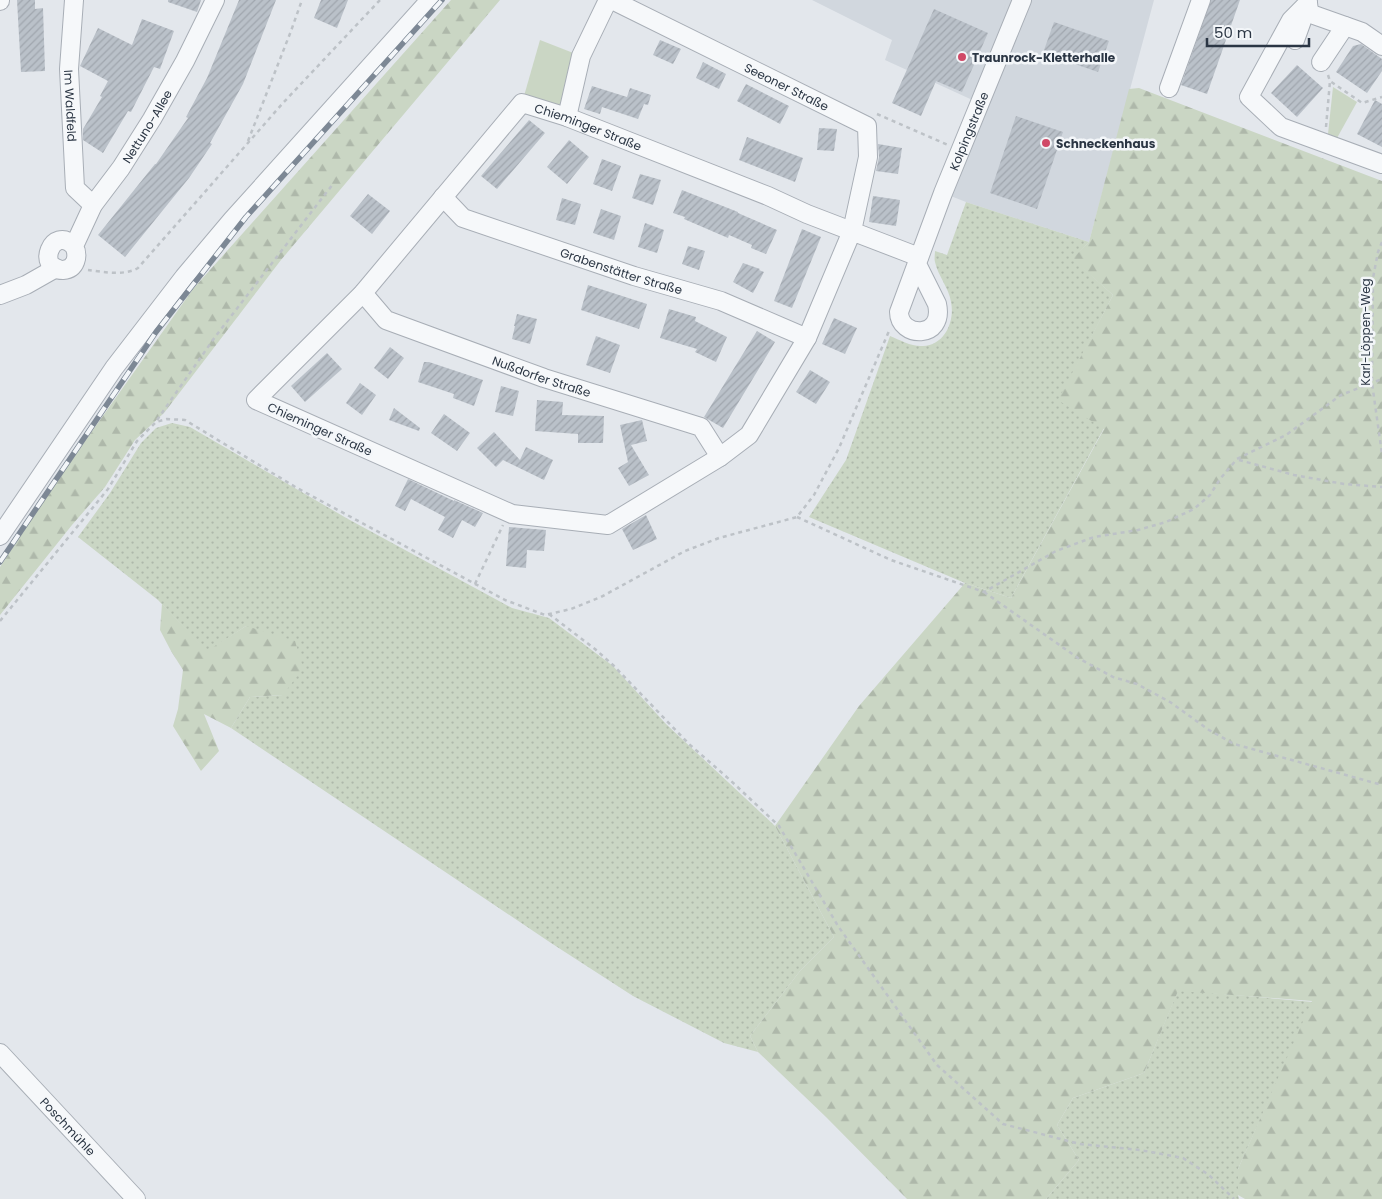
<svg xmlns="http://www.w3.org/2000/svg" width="1382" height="1199" viewBox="0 0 1382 1199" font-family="Poppins,sans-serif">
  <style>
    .built { fill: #d1d7de }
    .grass { fill: url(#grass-dots) }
    .forest { fill: url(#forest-firs) }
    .park { fill: #cad6c4 }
    .building { fill: url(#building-hatch) }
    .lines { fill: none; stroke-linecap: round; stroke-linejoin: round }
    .minor-casing { stroke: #a8aeb6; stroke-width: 20 }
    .path { stroke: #bdc2c7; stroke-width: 2.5; stroke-dasharray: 4 4; stroke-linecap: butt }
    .minor { stroke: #f6f8fa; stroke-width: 18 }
    .rail-casing { stroke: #7d8895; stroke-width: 5.5 }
    .rail { stroke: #f3f6f9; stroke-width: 4; stroke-dasharray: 11; stroke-linecap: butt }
    .poi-dot { fill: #d04967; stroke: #f3f6f9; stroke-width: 2 }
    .labels { text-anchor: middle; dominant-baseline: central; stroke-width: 5; stroke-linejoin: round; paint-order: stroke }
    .poi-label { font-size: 12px; font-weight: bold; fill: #2b3644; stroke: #f3f6f9; text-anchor: start }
    .street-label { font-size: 12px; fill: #2b3644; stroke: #f3f6f9 }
  </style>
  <defs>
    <pattern id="grass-dots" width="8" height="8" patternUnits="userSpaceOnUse" patternTransform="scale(1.25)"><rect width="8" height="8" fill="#cad6c4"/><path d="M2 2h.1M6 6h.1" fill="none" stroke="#aeb8aa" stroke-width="1.8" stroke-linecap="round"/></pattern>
    <pattern id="forest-firs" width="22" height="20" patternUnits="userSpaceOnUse" patternTransform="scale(1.25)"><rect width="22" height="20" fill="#cad6c4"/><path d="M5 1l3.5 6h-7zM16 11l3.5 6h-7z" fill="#aeb8aa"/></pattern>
    <pattern id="building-hatch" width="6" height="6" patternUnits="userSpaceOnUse" patternTransform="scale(1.25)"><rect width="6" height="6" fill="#bac1c9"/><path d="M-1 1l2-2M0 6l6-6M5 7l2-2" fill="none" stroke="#a0a6ae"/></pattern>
  </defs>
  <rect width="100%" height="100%" fill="#e3e7ec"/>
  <path class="built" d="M812,0H1154L1089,242L966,202L943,193L979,103L885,60L892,40Z"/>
  <g class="grass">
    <path d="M966,202L1089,242L1073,259L1113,295L1059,400L1104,428L1011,598L965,583L809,517L846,460L890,336C900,340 912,347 923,346C945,345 955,321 951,302C949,288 938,276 935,262C934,259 935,254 935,251L947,255Z"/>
    <path d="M172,423L190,427L348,519L512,608L549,618L613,666L666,724L775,826L834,937L800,971L750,1036L758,1052L724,1043L633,996L551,943L231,728L250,697L283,695L246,626L207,652L158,600L78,537L110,493L141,443L156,428Z"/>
    <path d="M1178,990L1313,1002L1238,1169V1195L1239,1199H1046L1079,1160L1057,1125L1073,1098L1144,1073Z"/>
  </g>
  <g class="forest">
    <path d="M451,0H500L281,260L164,413L135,440L105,487L72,525L0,615V567L51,489L193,289Z"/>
    <path d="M1139,88L1382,181V1199H1245L1238,1195V1169L1312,1001L1178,991L1144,1073L1073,1098L1057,1125L1079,1160L1046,1199H907L826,1117L758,1052L750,1036L800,971L834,937L775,826L859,706L965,583L1011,598L1104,429L1058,400L1113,295L1072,259L1089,242L1129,89Z"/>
    <path d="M162,604L207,651L246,626L295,641L303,668L283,695L250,697L231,728L204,714L219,751L201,771L173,726L178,709L183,670L171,651L160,630Z"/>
  </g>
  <g class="park">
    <path d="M540,40L581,56L567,117L522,103Z"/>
    <path d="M1333,87L1357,102L1337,138L1328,134Z"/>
  </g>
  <g class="building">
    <path d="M17,0H35V9L43,8L45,71L21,72Z"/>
    <path d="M168,0H201L197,12L168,2Z"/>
    <path d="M239,0H276L243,84L210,143L212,144L189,178L125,257L98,235L155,164H156L188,118L186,117L207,78Z"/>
    <path d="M321,0H348L337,28L314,18Z"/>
    <path d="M1211,0H1240L1207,94L1181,85Z"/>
    <path d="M934,9L988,33L962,92L936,81L921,116L892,103Z"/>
    <path d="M142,19L174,31L160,69L154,67L131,112L128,111L103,153L83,140V129L102,97L100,96L108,81L80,66L98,28L132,45Z"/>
    <path d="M1054,22L1109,41L1098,72L1043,53Z"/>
    <path d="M660,40L681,49L673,64L653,55Z"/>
    <path d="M1361,44L1382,59V71L1367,93L1336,72L1353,46Z"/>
    <path d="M703,62L726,74L719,89L696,78Z"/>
    <path d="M1297,65L1323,88L1297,117L1271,93Z"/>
    <path d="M746,84L789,106L780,124L737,101Z"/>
    <path d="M592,86L627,97L630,88L651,95L648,105L644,104L638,119L602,107L600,114L584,109Z"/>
    <path d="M1375,100L1382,104V147L1357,134Z"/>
    <path d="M1016,116L1063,132L1037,209L990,193Z"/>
    <path d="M529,120L545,133L497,189L481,176Z"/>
    <path d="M819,128L837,129L834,151L817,150Z"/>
    <path d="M747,137L803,158L795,182L739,160Z"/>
    <path d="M569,140L589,157L567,184L547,167Z"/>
    <path d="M878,144L902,148L898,174L876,171L879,157Z"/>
    <path d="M602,159L621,166L612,191L593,184Z"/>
    <path d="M640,174L661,180L653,205L632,198Z"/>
    <path d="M682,190L738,212V213L777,230L766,254L751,248L752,245L729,235L728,238L684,219L685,217L673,213Z"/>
    <path d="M368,194L390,211L372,234L350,216Z"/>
    <path d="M873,196L900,200L896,226L869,222Z"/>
    <path d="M562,198L581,204L575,225L556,220Z"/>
    <path d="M601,209L621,216L614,240L593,233Z"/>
    <path d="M645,223L664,230L657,253L638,247Z"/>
    <path d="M802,229L821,237L792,308L774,301Z"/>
    <path d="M688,246L705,251L699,270L682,264Z"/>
    <path d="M743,263L760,269L759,270L764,272L753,293L733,282Z"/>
    <path d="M588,285L647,304L639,329L581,310Z"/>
    <path d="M669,309L696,317L695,321L727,337L716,362L695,352L697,349L660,338Z"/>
    <path d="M517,314L537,319L530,344L512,339L515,326H514Z"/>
    <path d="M834,318L857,328L845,354L822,344Z"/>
    <path d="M757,331L775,342L723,428L704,417Z"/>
    <path d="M596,336L620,345L610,373L586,365Z"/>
    <path d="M390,347L404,358L388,379L374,368Z"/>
    <path d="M327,353L342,369L305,402L291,386Z"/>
    <path d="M424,362H429L483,380L474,406L453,398L454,394L418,382Z"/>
    <path d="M810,370L830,382L816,404L796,392Z"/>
    <path d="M360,383L376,395L362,415L346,403Z"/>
    <path d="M501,386L519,391L513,416L495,412Z"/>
    <path d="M537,400L563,402L562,415L604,416L603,443H578V434L535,431Z"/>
    <path d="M394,408L420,428L419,431L389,420Z"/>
    <path d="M444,414L470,433L457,451L431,433Z"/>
    <path d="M642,420L647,441L631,445L649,475L629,486L618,468L628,462L620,425Z"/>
    <path d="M494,432L520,460L526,447L553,460L544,480L503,460L496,467L477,448Z"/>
    <path d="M408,479L454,501V500L483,513L475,527L462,520L453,538L438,530L445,517L411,499L405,511L395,506Z"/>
    <path d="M646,515L657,539L633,550L622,529Z"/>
    <path d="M509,527L546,530L544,551L527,550L526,568L506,566Z"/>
  </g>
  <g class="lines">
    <g class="minor-casing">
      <g id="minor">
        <path id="s1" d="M74,0L69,69L75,188L93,205"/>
        <path id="s2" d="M612,0L867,126L868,157L852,231L807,338L749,435L720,457L608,525L512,514L256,400L363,293L522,103L567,117L768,196L807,214L919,257"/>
        <path d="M0,1V0"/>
        <path d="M1308,3L1291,20L1249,97L1281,127L1382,164"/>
        <path d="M1308,3L1309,11L1314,15L1362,32L1382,46"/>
        <path d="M1295,40L1304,15"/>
        <path d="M1321,62L1345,26"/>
        <path d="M1169,88L1201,0"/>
        <path d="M567,117L581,56L608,0"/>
        <path id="s3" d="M443,197L463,218L634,276L721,301L807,338"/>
        <path id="s4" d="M74,246C52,224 35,270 63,270C76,269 79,256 74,246L93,205L121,168L152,119L185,61L215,0"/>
        <path id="s5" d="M917,264L937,304C945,340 899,338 899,312L943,193L1022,0"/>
        <path id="s6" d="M363,293L386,320L544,378L701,427L720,457"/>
        <path d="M0,295L26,285L56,268"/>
        <path d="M0,536L114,368L184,277L232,220L430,0"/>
        <path id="s7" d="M0,1053L136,1199"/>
      </g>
    </g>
    <g class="path">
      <path d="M1328,75L1330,81L1362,103L1382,97"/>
      <path d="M877,114L948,145"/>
      <path d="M1326,127L1330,81"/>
      <path d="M248,141L291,31L302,0"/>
      <path d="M1382,242L1378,252L1373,278L1372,383L1382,454"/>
      <path d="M88,270C103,272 125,276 138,268L283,103L380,0"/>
      <path d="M157,420L215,337L333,184"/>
      <path d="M1239,460L1294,475L1344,484L1382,487"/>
      <path d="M797,517L891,560L984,592L1056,551L1094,537L1138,530L1166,522L1194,509L1210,495L1220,479L1237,459L1286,435L1341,395L1382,379"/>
      <path d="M475,584L503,525"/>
      <path d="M984,592L1078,658L1113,677L1137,684L1170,702L1209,730L1234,744L1382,785"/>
      <path d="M549,614L595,649L614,666L689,744L729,779L779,826L838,926L937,1065L1003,1124L1080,1144L1140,1150L1183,1158L1209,1175L1234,1199"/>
      <path d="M0,621L108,489L137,441L156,422L167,419L185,420L297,488L505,600L545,615L571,609L601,597L685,551L719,538L797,517L814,495L839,448L889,331"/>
    </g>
    <use href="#minor" class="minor"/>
    <g class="rail-casing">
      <path id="rail" d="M0,562L156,332L246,217L442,0"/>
    </g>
    <use href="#rail" class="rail"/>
  </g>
  <g class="poi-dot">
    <circle cx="962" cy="57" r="5"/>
    <circle cx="1046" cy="143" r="5"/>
  </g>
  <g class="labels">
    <g class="poi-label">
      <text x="972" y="57">Traunrock-Kletterhalle</text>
      <text x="1056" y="143">Schneckenhaus</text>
    </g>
    <g class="street-label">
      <text stroke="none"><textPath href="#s2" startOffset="195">Seeoner Straße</textPath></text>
      <text stroke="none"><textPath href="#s1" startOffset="106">Im Waldfeld</textPath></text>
      <text stroke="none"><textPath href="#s4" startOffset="232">Nettuno-Allee</textPath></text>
      <text stroke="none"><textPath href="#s2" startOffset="1634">Chieminger Straße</textPath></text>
      <text stroke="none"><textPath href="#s5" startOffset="308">Kolpingstraße</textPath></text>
      <text stroke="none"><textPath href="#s3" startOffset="196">Grabenstätter Straße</textPath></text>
      <text transform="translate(1365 332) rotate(-90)">Karl-Löppen-Weg</text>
      <text stroke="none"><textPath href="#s6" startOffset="201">Nußdorfer Straße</textPath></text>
      <text transform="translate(320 429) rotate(24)">Chieminger Straße</text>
      <text stroke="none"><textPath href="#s7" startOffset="100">Poschmühle</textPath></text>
    </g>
  </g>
  <path d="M1207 38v8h102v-8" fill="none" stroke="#2b3644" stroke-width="2.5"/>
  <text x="1214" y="38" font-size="15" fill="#2b3644" stroke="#f3f6f9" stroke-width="4" paint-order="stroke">50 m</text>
</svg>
